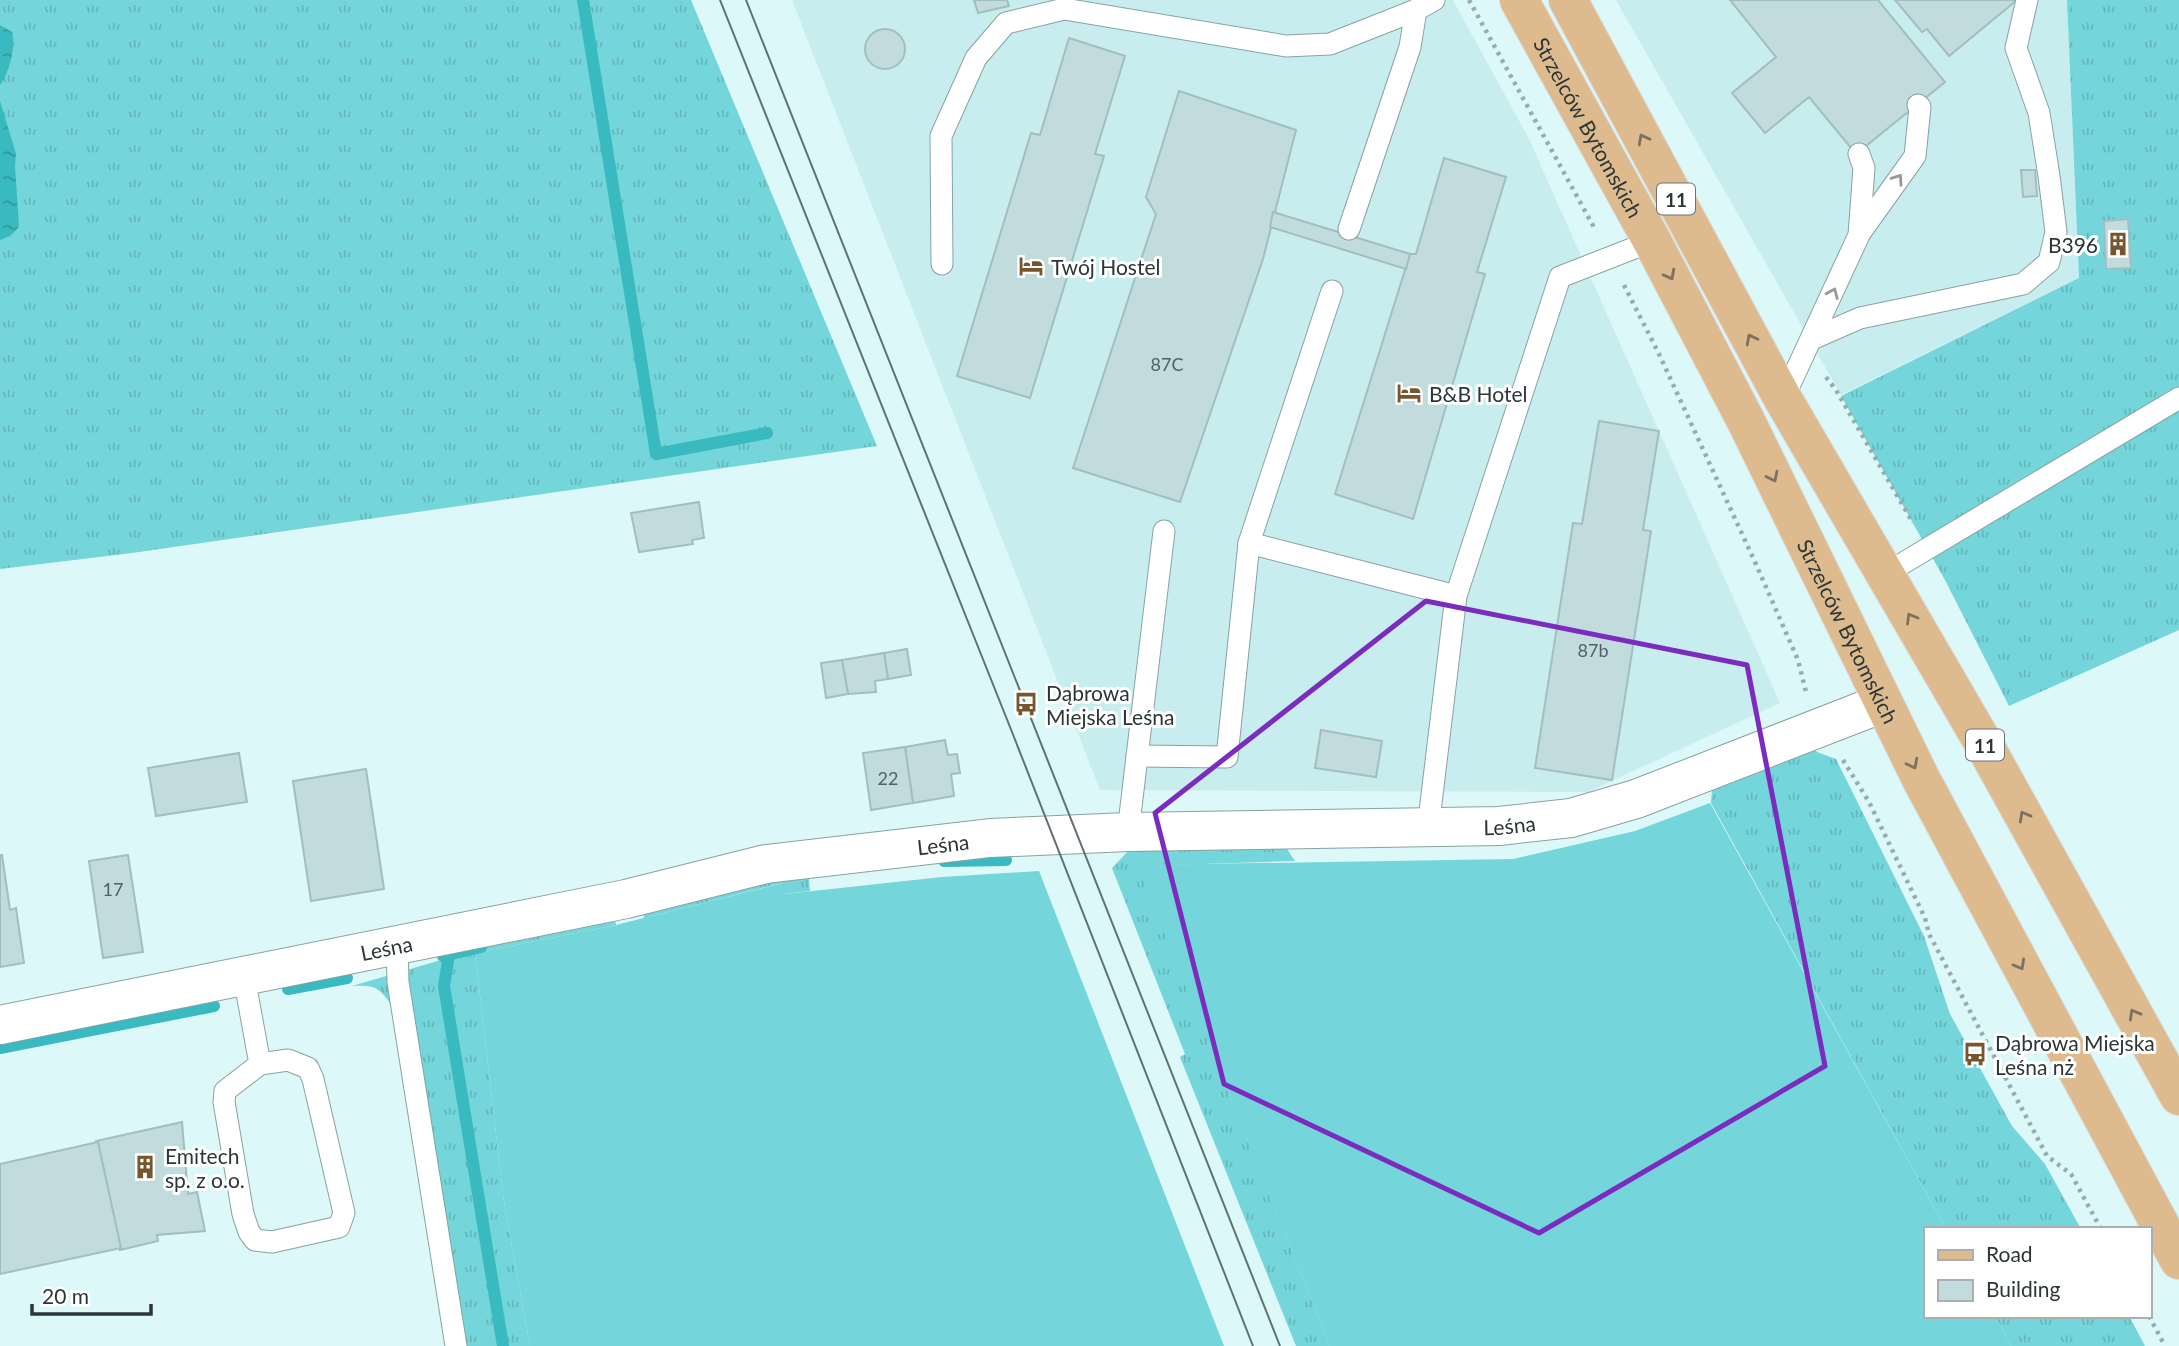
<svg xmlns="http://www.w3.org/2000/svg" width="2179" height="1346" viewBox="0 0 2179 1346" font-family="Lato,sans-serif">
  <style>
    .built { fill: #c8edef }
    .grass { fill: url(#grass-tufts) }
    .garden { fill: #74d5da }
    .water { fill: url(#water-ripples) }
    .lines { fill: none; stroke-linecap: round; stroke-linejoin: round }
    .stream { stroke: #39b9c0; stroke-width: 12 }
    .building { fill: #c2dcde; stroke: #a3bebf; stroke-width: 2 }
    .service-casing { stroke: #88a2a3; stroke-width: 23 }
    .minor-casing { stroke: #88a2a3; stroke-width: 40 }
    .primary-casing { stroke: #d9dbdb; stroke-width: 40 }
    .path { stroke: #97acad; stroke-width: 4.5; stroke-dasharray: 3.5 5; stroke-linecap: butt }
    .service { stroke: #fff; stroke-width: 21 }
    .minor { stroke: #fff; stroke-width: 38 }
    .primary { stroke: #ddbb8f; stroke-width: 38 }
    .tram { stroke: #627172; stroke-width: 2 }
    .oneway { stroke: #7c725f }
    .oneway2 { stroke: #969a9b }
    .marked { fill: none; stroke: #7b2cbf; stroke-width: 5; stroke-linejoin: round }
    .labels { text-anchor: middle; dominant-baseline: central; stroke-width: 6; stroke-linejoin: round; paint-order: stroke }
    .number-label { font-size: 18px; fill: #526061 }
    .shield { fill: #fff; stroke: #6b7273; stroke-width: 2 }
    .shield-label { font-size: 19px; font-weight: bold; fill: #2c3637 }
    .street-label { font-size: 21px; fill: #2c3637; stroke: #fff }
    .poi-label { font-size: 21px; fill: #2c3637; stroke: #fff; text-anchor: start }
  </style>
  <defs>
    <pattern id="grass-tufts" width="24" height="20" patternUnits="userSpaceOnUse" patternTransform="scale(1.75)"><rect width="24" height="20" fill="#74d5da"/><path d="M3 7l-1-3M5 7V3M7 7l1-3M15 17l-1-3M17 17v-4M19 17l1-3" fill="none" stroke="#65b7bc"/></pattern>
    <pattern id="water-ripples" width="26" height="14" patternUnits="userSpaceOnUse" patternTransform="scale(1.75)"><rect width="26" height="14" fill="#39b9c0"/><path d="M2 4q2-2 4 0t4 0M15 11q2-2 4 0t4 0" fill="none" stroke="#30979d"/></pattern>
  </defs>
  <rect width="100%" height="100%" fill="#dcf8f9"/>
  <g class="built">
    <path d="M792,0H1453L1529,139L1780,703L1588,792L1100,790Z"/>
    <path d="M1616,0H2067L2079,278L1841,395Z"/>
  </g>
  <g class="grass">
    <path d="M0,0H691L877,446L132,553L0,569Z"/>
    <path d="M2067,0H2179V630L2009,706L1945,580L1841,396L2079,278Z"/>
    <path d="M1813,747L1817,752L1836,759L1924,936L1950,1014L2012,1126L2045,1164L2081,1229H1946L1711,803L1712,789Z"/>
    <path d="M1283,843L1295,861L1138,866L1330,1346H1296L1180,1057L1185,1054L1112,868L1132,847Z"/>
    <path d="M808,869L810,891L784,894L782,883L644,918L642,903Z"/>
    <path d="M613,909L616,925L475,953L504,1202L530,1346H445L392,1006C379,987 375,985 352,986L441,960L439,947Z"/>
    <path d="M1995,1316H2129L2145,1346H2011Z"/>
  </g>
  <g class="garden">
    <path d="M1710,803L1946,1229H1925V1316H1995L2011,1346H1330L1137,865L1513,859L1635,831Z"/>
    <path d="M1039,871L1224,1346H530L504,1202L475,953L616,925L783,883L785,894L942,877Z"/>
  </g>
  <g class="water">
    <path d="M0,25L12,32C16,47 9,73 0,85Z"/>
    <path d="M0,101L16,154L15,166L19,227L10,236L0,240Z"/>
  </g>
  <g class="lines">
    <g class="stream">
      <path d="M583,0L656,454L767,433"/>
      <path d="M944,861L1006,860"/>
      <path d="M449,955L444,986L503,1346"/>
      <path d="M443,956L481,947"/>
      <path d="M288,989L347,978"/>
      <path d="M0,1048L214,1006"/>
    </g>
  </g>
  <g class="building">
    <path d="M974,0H1007L1009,6L978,13Z"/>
    <path d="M1730,0H1878L1945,82L1856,154L1809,97L1765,133L1732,93L1776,57Z"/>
    <path d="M1895,0H2017L1949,56L1927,29L1922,32Z"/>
    <circle cx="885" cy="49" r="20"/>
    <path d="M1069,38L1125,56L1095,154L1104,156L1030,398L957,376L1031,133L1040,135Z"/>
    <path d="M1179,91L1296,130L1263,259L1180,502L1073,468L1156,214L1146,197Z"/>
    <path d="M1444,158L1506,177L1477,272L1485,274L1413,519L1335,494L1410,254H1416Z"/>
    <path d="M2021,170H2035L2037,196L2023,197Z"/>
    <path d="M1273,212L1410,254L1406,269L1270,227Z"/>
    <path d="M2128,219L2131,268L2106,269L2104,221Z"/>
    <path d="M1599,421L1659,431L1643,530L1651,531L1612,780L1535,768L1573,523L1582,524Z"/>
    <path d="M699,502L704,538L692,540L693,544L639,552L631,513Z"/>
    <path d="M907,649L911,675L888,679L884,653Z"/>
    <path d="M884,653L888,679L875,681L876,692L848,694L842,660Z"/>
    <path d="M842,660L848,694L826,698L821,663Z"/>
    <path d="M1321,730L1382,741L1376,777L1315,768Z"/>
    <path d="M945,740L948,755L957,754L960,773L951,774L954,796L913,803L905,747Z"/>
    <path d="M905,747L913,803L871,810L863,753Z"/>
    <path d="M239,753L247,802L156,816L148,768Z"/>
    <path d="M366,769L384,889L311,901L293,781Z"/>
    <path d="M0,855H2L10,910L16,908L24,963L0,967Z"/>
    <path d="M128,855L143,952L103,958L89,861Z"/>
    <path d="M182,1122L188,1194L197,1192L205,1231L157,1235L158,1241L120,1250L96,1141Z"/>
    <path d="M98,1142L121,1248L0,1274V1164Z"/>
  </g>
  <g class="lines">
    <g class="service-casing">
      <g id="service">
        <path d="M1349,229L1410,47L1416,10"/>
        <path d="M1860,233L1915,156L1920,107L1918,105"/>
        <path d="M942,264L941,136L976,58L1006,23L1064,9L1286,46L1330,44L1416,10L1434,0"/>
        <path d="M1332,291L1249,543L1456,596"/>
        <path d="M1812,339L1860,318L2023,284L2049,262L2056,232L2049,176L2039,113L2016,48L2027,0"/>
        <path d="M1783,399L1859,235L1864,168L1859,154"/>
        <path d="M1885,574L2179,398"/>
        <path d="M1137,756L1227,757L1249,543"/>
        <path d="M1428,828L1456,596L1560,277L1652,241"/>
        <path d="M1128,832L1164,531"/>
        <path d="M397,946L398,982L456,1346"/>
        <path d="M244,977L260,1064L225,1091L224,1102L243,1214L249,1232L255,1240L272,1242L339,1227L344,1213L313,1079L308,1068L288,1060L260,1064"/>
      </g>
    </g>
    <g class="minor-casing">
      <g id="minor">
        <path id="s1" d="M0,1025L626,899L766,864L990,838L1128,832L1499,826L1571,818L1636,799L1883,703"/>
      </g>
    </g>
    <g class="primary-casing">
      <g id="primary">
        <path id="s2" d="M1519,0L1652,241L1746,421L1921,779L2179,1260"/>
        <path d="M1568,0L1783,399L1985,746L2179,1096"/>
      </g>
    </g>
    <g class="path">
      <path d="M1469,0L1596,231"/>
      <path d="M1624,285L1659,354L1755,562L1798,660L1806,692"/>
      <path d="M1826,377L1836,390L1913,523"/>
      <path d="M1843,760L1869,802L1925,918L1929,934L2047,1156L2071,1174L2101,1229"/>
      <path d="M2149,1316L2165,1346"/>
    </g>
    <use href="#service" class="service"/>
    <use href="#minor" class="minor"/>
    <use href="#primary" class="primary"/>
    <g class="tram">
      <path d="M720,0L1012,732L1253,1346"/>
      <path d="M746,0L1280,1346"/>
    </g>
  </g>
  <defs><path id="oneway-chevron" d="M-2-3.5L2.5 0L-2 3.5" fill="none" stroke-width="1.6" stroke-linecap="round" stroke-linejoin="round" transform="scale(1.75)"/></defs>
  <g class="oneway">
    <use href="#oneway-chevron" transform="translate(1643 139) rotate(-118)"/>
    <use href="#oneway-chevron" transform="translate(1670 275) rotate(62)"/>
    <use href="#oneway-chevron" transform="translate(1751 339) rotate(-118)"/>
    <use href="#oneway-chevron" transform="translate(1773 477) rotate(64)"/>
    <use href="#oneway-chevron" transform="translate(1911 618) rotate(-120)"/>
    <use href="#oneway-chevron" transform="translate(1913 764) rotate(63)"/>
    <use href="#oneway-chevron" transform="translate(2024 816) rotate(-119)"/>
    <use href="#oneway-chevron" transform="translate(2020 965) rotate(61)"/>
    <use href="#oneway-chevron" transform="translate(2134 1014) rotate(-119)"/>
  </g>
  <g class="oneway2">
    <use href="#oneway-chevron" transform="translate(1898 179) rotate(-55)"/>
    <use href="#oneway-chevron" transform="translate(1833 293) rotate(-66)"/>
  </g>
  <path class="marked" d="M1426,601L1747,665L1825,1066L1539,1233L1224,1084L1155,813Z"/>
  <defs>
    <g id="building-bare" transform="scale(1.89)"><path d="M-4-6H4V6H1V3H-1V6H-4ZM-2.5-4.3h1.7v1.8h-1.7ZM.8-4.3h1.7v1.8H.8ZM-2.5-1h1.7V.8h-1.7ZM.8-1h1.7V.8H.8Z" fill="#77562d" stroke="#fff" stroke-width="2.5" paint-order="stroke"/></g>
    <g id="hotel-bare" transform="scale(1.89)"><path d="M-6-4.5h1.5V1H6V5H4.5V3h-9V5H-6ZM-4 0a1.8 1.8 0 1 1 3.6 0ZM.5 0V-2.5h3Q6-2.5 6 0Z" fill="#77562d" stroke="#fff" stroke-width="2.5" paint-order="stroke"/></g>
    <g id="bus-bare" transform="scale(1.89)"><path d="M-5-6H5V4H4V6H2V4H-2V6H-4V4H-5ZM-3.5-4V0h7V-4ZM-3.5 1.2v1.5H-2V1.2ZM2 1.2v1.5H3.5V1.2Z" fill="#77562d" stroke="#fff" stroke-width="2.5" paint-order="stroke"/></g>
  </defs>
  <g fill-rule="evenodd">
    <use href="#building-bare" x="2118" y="244"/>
    <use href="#hotel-bare" x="1031" y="266"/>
    <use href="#hotel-bare" x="1409" y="393"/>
    <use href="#bus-bare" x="1026" y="704"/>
    <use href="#bus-bare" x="1975" y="1054"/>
    <use href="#building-bare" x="145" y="1167"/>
  </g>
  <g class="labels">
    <g class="number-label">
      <text x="1167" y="364">87C</text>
      <text x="1593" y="650">87b</text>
      <text x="888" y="778">22</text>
      <text x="113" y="889">17</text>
    </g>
    <g class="shield">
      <rect x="1657" y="183.5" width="38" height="31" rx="5"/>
      <rect x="1966" y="729.5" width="38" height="31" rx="5"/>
    </g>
    <g class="shield-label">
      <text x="1676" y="199">11</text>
      <text x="1985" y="745">11</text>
    </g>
    <g class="street-label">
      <text stroke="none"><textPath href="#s2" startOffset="145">Strzelców Bytomskich</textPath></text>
      <text stroke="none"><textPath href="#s2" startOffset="712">Strzelców Bytomskich</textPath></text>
      <text stroke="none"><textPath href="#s1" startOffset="1528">Leśna</textPath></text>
      <text stroke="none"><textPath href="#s1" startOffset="961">Leśna</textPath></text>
      <text stroke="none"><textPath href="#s1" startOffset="394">Leśna</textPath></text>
    </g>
    <g class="poi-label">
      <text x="2098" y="244" text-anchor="end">B396</text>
      <text x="1051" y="266">Twój Hostel</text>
      <text x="1429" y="393">B&amp;B Hotel</text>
      <text x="1046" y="692">Dąbrowa<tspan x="1046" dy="24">Miejska Leśna</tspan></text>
      <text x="1995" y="1042">Dąbrowa Miejska<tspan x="1995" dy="24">Leśna nż</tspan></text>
      <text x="165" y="1155">Emitech<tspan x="165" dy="24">sp. z o.o.</tspan></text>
    </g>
  </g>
  <rect x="1924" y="1227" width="228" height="91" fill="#ffffff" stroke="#abafaf" stroke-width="2"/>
  <rect x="1938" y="1250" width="35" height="10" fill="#ddbb8f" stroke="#abafaf" stroke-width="2"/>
  <text x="1986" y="1262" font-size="21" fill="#2c3637">Road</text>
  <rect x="1938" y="1280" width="35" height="21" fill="#c2dcde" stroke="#abafaf" stroke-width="2"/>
  <text x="1986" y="1297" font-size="21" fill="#2c3637">Building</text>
  <path d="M32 1304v10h119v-10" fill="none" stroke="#2c3637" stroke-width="3.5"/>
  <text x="42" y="1304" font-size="21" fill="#2c3637" stroke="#ffffff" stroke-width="5" paint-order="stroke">20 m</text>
</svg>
